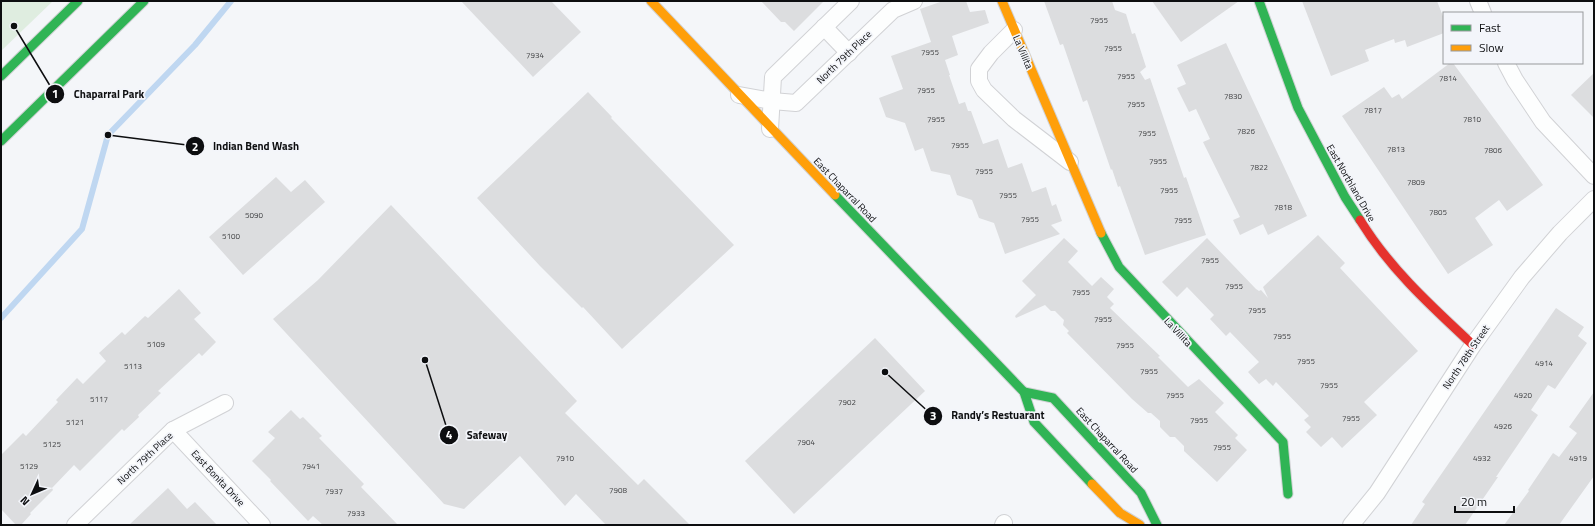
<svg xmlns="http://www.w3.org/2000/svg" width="1595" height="526" viewBox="0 0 1595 526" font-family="'Titillium Web',sans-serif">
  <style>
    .green { fill: #dfede0 }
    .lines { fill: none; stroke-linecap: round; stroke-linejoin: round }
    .stream { stroke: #bfd7f1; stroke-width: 6 }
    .building { fill: #dcdddf }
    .street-casing { stroke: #d1d2d5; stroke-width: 18 }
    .fast-casing { stroke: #d1d2d5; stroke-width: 11 }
    .slow-casing { stroke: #d1d2d5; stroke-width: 11 }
    .jam-casing { stroke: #d1d2d5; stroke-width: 11 }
    .street { stroke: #fdfefe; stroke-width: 16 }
    .fast { stroke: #30b455; stroke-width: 9 }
    .slow { stroke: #ff9f0a; stroke-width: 9 }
    .jam { stroke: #e5322d; stroke-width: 9 }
    .labels { text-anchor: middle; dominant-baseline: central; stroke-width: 3.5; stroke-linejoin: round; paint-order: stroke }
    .number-label { font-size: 8px; fill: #434446 }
    .street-label { font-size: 10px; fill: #0d0e10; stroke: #f3f5fa }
    .leader { fill: none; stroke: #0d0e10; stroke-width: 1.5 }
    .callout-dot { fill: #0d0e10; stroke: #f3f5fa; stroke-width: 1.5 }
    .mark-label { font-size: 12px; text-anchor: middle; font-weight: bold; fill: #fff }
    .callout-label { font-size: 11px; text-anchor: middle; font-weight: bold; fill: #0d0e10; stroke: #f3f5fa; stroke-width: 3.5; stroke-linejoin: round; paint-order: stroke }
  </style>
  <rect width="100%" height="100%" fill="#f4f6f9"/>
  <path class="green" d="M1,1H53L1,51Z"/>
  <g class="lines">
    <path class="stream" d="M1,318L82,229L108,135L195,45L231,1"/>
  </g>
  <g class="building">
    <path d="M461,1H551L581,32L533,77Z"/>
    <path d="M761,1H824L794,31L785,22H781Z"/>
    <path d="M943,1H966L970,12L985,10L989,23L952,36L958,55L945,60L950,75H949L959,104L965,102L968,111H971L983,144L998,139L1008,168L1022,163L1032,192L1046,187L1052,206L1056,204L1062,221L1051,225L1060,234L1005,254L994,223L979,218L972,200L957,195L950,175L931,171L923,148L915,151L905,123L886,117L879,98L903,89L891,56L931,42L920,9Z"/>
    <path d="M1044,1H1112L1115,10L1126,14L1132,34L1135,33L1146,67L1140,72L1145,80L1150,78L1184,178L1186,177L1206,235L1145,255L1120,186L1118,187L1112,169L1111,170L1087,100L1083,102L1063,44L1060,45Z"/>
    <path d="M1152,1H1239L1181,42Z"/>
    <path d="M1302,1H1437L1444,19V33L1407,47L1405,40L1395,43L1394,39L1365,50L1369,61L1331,76Z"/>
    <path d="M1226,43L1307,216L1268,235L1263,224L1240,235L1233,220L1240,217L1203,142L1210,139L1196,109L1189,112L1177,88L1186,84L1177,65Z"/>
    <path d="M1450,63H1453L1543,185L1507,211L1499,200L1475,218L1493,245L1448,274L1342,116L1384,87L1392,98L1399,94L1402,99Z"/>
    <path d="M1594,73V118L1571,95Z"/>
    <path d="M588,92L612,117L611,118L734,245L622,349L583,307L582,308L540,266L477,198Z"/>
    <path d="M276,177L291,192L305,180L325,202L243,275L209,237Z"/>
    <path d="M391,205L577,401L565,413L638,485L644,479L690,525H606L576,494L565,506L520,456L464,509L444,504L273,319L318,280Z"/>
    <path d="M1318,235L1345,263L1340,268L1418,351L1364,402L1377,415L1342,448L1332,437L1321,447L1306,432L1311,427L1304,420L1309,416L1276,382L1273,386L1266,379L1259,384L1248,372L1259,362L1230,332L1226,336L1210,319L1214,315L1187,287L1177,297L1162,282L1207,238L1256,289L1259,291L1261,290L1268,298L1263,287Z"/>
    <path d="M1064,238L1078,251L1068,262L1092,286L1101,277L1114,289L1107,297L1114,304L1110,308L1160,356L1158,357L1188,387L1199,379L1224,403L1215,412L1238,435L1235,438L1247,450L1217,482L1184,451V446L1175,437H1170L1160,427V421L1151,413H1148L1132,399L1067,333L1069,331L1063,325L1064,320L1055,311H1051L1045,305L1016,318L1015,316L1036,295L1022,281Z"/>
    <path d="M179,289L201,313L194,319L216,342L202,356L199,353L158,391L161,393L138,415L139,417L124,431L122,429L80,471L74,465L52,488L53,490L30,513L31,514L21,525H16L1,509V455L23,433L26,436L58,402L56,400L77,378L83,384L106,361L99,353L122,332L125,335L145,316L148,318Z"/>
    <path d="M1556,308L1584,327L1578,336L1587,343L1555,389L1548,385L1531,410L1538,415L1496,477H1498L1465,525H1411L1425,504L1422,502Z"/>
    <path d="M875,338L925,391L794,514L745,461Z"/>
    <path d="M1594,392V476L1559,525H1504L1529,491L1528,490L1553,453L1559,457L1577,433L1569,427Z"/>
    <path d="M291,410L300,419L303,417L322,436L319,438L364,484L361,487L398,525H323L313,516L308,521L270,481L271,480L252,461L275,438L268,432Z"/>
    <path d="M168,488L187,509L195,502L217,525H129Z"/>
  </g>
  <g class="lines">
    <g class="street-casing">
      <g id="street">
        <path d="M1478,1L1483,13"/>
        <path d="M824,27L849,53"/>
        <path d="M1014,30L991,53L979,69V81L984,90L1014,119L1070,162"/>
        <path d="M1506,63L1515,80L1543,122L1594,176"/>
        <path d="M739,95L772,101L796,103L893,10L914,1"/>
        <path d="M770,129L773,77L851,1"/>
        <path d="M173,430L262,525"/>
        <path d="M75,525L173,430L225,403"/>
        <path d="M1003,525L1004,523"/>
        <path d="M1351,525L1377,493L1473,345L1522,277L1560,233L1594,199"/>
      </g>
    </g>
    <g class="fast-casing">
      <g id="fast">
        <path d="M1259,1L1298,108L1345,197L1360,220"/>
        <path d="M1,76L78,1"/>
        <path d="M1,141L144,1"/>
        <path d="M835,195L1024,392L1034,422L1092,484"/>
        <path d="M1101,233L1119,267L1283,442L1288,494"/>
        <path d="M1024,392L1053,398L1141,493L1157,525"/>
      </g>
    </g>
    <g class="slow-casing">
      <g id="slow">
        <path d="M651,1L835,195"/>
        <path d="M1002,1L1101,233"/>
        <path d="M1092,484L1120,513L1140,525"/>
      </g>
    </g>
    <g class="jam-casing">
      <path id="jam" d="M1360,220C1390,269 1431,306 1473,345"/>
    </g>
    <use href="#street" class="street"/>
    <use href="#fast" class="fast"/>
    <use href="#slow" class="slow"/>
    <use href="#jam" class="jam"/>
  </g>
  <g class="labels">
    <g class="number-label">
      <text x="1099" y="20">7955</text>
      <text x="1113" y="48">7955</text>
      <text x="930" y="52">7955</text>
      <text x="535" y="55">7934</text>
      <text x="1126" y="76">7955</text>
      <text x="1448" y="78">7814</text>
      <text x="926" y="90">7955</text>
      <text x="1233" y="96">7830</text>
      <text x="1136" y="104">7955</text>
      <text x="1373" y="110">7817</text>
      <text x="936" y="119">7955</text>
      <text x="1472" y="119">7810</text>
      <text x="1246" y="131">7826</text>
      <text x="1147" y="133">7955</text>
      <text x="960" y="145">7955</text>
      <text x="1396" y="149">7813</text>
      <text x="1493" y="150">7806</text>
      <text x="1158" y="161">7955</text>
      <text x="1259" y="167">7822</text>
      <text x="984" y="171">7955</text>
      <text x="1416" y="182">7809</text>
      <text x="1169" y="190">7955</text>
      <text x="1008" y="195">7955</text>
      <text x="1283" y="207">7818</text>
      <text x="1438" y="212">7805</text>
      <text x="254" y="215">5090</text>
      <text x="1030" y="219">7955</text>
      <text x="1183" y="220">7955</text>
      <text x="231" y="236">5100</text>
      <text x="1210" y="260">7955</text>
      <text x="1234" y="286">7955</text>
      <text x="1081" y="292">7955</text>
      <text x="1257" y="310">7955</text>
      <text x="1103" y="319">7955</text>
      <text x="1282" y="336">7955</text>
      <text x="156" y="344">5109</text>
      <text x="1125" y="345">7955</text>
      <text x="1306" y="361">7955</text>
      <text x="1544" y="363">4914</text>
      <text x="133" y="366">5113</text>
      <text x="1149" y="371">7955</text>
      <text x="1329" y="385">7955</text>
      <text x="1175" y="395">7955</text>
      <text x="1523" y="395">4920</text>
      <text x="99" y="399">5117</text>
      <text x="847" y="402">7902</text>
      <text x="1351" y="418">7955</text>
      <text x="1199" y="420">7955</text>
      <text x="75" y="422">5121</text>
      <text x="1503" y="426">4926</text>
      <text x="806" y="442">7904</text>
      <text x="52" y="444">5125</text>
      <text x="1222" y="447">7955</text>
      <text x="565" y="458">7910</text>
      <text x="1482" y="458">4932</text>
      <text x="1578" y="458">4919</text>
      <text x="29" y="466">5129</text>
      <text x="311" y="466">7941</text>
      <text x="618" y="490">7908</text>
      <text x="334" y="491">7937</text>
      <text x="356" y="513">7933</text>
    </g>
    <g class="street-label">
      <text transform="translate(1023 52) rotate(67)">La Villita</text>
      <text transform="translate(844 57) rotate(-44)">North 79th Place</text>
      <text transform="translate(1351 183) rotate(60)">East Northland Drive</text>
      <text transform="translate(845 190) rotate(46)">East Chaparral Road</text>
      <text transform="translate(1178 332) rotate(47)">La Villita</text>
      <text transform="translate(1466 357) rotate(-56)">North 78th Street</text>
      <text transform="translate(1107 440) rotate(47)">East Chaparral Road</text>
      <text transform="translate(145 458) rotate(-43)">North 79th Place</text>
      <text transform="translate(218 478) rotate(47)">East Bonita Drive</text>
    </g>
  </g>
  <path class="leader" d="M14 26L55 94M108 135L195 146M885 372L933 416M425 360L449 435"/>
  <g class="callout-dot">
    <circle cx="14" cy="26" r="4"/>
    <circle cx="108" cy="135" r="4"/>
    <circle cx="885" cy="372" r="4"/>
    <circle cx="425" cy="360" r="4"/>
    <circle cx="55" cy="94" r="10"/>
    <circle cx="195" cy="146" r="10"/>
    <circle cx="933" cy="416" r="10"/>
    <circle cx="449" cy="435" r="10"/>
  </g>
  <g class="mark-label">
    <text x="55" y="98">1</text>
    <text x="195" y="151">2</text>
    <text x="933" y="420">3</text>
    <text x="449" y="439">4</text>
  </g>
  <g class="callout-label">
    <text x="109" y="98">Chaparral Park</text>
    <text x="256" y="150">Indian Bend Wash</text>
    <text x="998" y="419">Randy’s Restuarant</text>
    <text x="487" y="439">Safeway</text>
  </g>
  <rect width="1595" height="526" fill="none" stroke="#0d0e10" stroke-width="4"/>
  <rect x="1443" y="12" width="140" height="52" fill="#f3f5fa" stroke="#97999c"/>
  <rect x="1451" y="25" width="20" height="6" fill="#30b455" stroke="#97999c"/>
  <text x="1479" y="32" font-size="12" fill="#0d0e10">Fast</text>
  <rect x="1451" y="45" width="20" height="6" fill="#ff9f0a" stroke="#97999c"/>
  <text x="1479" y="52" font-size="12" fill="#0d0e10">Slow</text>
  <g transform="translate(32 494) rotate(226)" stroke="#f3f5fa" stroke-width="3" paint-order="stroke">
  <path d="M0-3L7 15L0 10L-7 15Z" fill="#0d0e10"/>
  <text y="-6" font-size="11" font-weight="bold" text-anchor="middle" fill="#0d0e10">N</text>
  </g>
  <path d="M1455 506v6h59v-6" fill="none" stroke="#0d0e10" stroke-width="2"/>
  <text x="1461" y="506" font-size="12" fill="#0d0e10" stroke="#f3f5fa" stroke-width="3" paint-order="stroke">20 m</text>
</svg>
